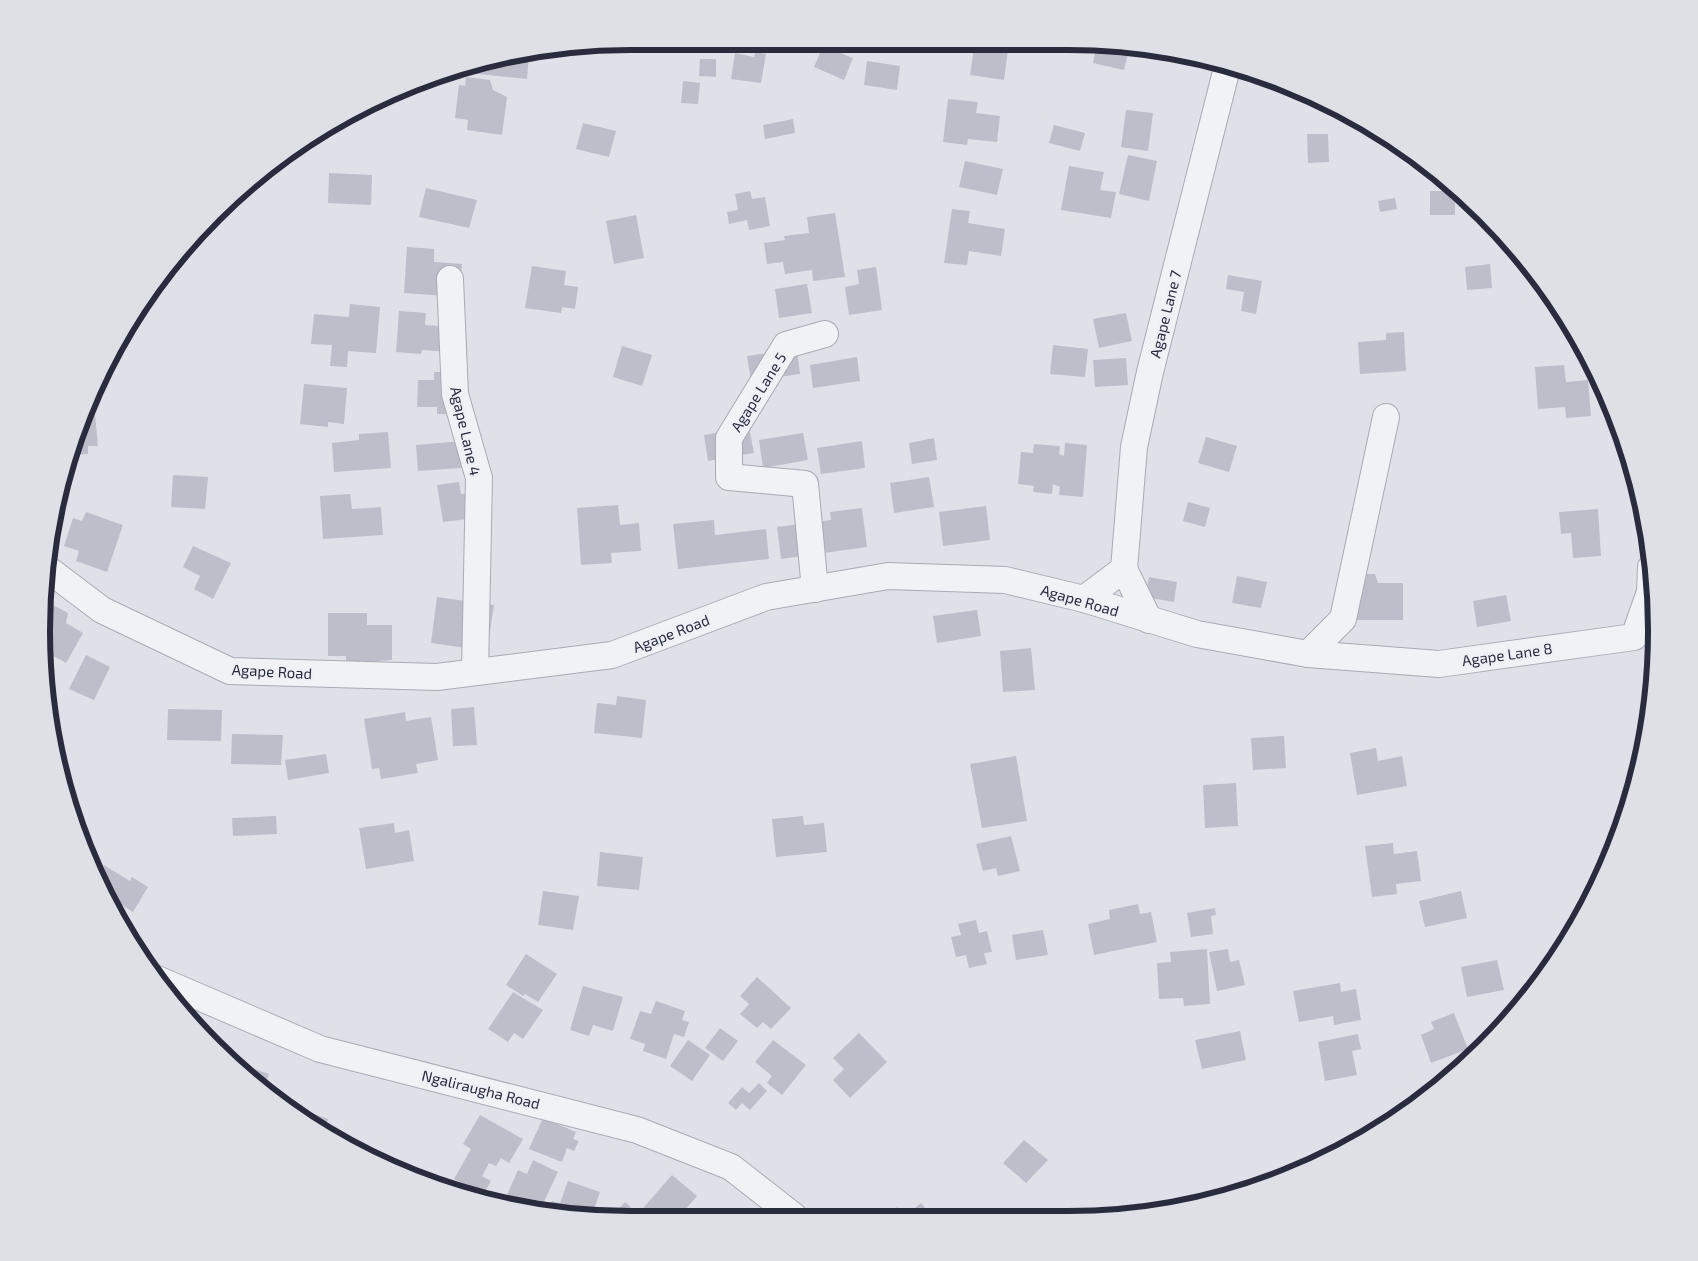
<svg xmlns="http://www.w3.org/2000/svg" width="1698" height="1261" viewBox="0 0 1698 1261" font-family="'Exo 2',sans-serif">
  <style>
    .building { fill: #bcbfca }
    .lines { fill: none; stroke-linecap: round; stroke-linejoin: round }
    .street-casing { stroke: #a8abb5; stroke-width: 28 }
    .street { stroke: #f1f2f6; stroke-width: 26 }
    .labels { text-anchor: middle; dominant-baseline: central; stroke-width: 5; stroke-linejoin: round; paint-order: stroke }
    .street-label { font-size: 15px; fill: #282c3e; stroke: #eef0f5 }
    .rim { fill: none; stroke: #282c3e; stroke-width: 6 }
  </style>
  <rect width="100%" height="100%" fill="#dfe1e8"/>
  <g class="building">
    <path d="M699,41L730,42V51L699,50Z"/>
    <path d="M738,42H778L777,46L738,43Z"/>
    <path d="M975,42L1009,43L1004,80L970,75Z"/>
    <path d="M1097,42L1130,46L1124,70L1093,63Z"/>
    <path d="M823,46L853,58L844,80L814,67Z"/>
    <path d="M755,52L766,54L761,83L731,79L735,53L754,57Z"/>
    <path d="M529,55L527,79L459,72V69L478,61Z"/>
    <path d="M700,59H716V77L699,76Z"/>
    <path d="M867,61L900,66L897,90L864,85Z"/>
    <path d="M466,77L490,80L493,90L507,97L502,135L467,130L468,120L455,118L459,85L465,86Z"/>
    <path d="M683,81L700,83L698,104L681,103Z"/>
    <path d="M948,99L978,102L976,113L1000,116L997,142L968,139L967,145L943,142Z"/>
    <path d="M1126,110L1153,113L1148,151L1121,147Z"/>
    <path d="M793,119L795,133L765,139L763,125Z"/>
    <path d="M583,123L616,131L609,157L576,149Z"/>
    <path d="M1054,125L1085,133L1080,151L1049,143Z"/>
    <path d="M1307,134H1328L1329,162L1308,163Z"/>
    <path d="M1128,155L1157,161L1149,201L1119,194Z"/>
    <path d="M965,161L1003,169L997,195L959,187Z"/>
    <path d="M1069,166L1104,172L1100,190L1116,192L1111,218L1061,210Z"/>
    <path d="M329,173L372,175L371,205L328,203Z"/>
    <path d="M426,188L477,200L469,228L419,217Z"/>
    <path d="M750,191L752,199L765,197L770,226L749,230L747,220L729,224L727,212L738,210L735,194Z"/>
    <rect x="1430" y="191" width="25" height="24"/>
    <path d="M1395,198L1397,209L1380,212L1378,201Z"/>
    <path d="M952,209L970,211L968,223L1005,229L1001,256L969,251L967,265L944,263Z"/>
    <path d="M835,213L845,277L813,281L812,270L785,274L783,262L767,264L764,243L785,240L784,236L809,233L807,217Z"/>
    <path d="M636,215L644,258L614,264L606,221Z"/>
    <path d="M407,247L434,249V262L462,264L459,297L404,293Z"/>
    <path d="M1490,264L1492,288L1467,290L1465,267Z"/>
    <path d="M532,266L566,271L564,285L578,287L575,309L562,307L561,313L525,308Z"/>
    <path d="M876,267L882,310L849,315L845,287L859,284L857,270Z"/>
    <path d="M1228,275L1262,281L1256,314L1241,311L1244,292L1226,289Z"/>
    <path d="M807,284L812,313L779,318L775,289Z"/>
    <path d="M350,304L380,307L376,353L348,351L347,367L330,366L332,345L311,344L314,314L349,317Z"/>
    <path d="M399,311L426,313L425,325L466,328L464,353L422,350L421,354L396,352Z"/>
    <path d="M1126,313L1132,341L1099,348L1093,319Z"/>
    <path d="M1404,332L1406,371L1360,374L1358,342L1386,340V333Z"/>
    <path d="M1053,345L1088,349L1085,377L1050,374Z"/>
    <path d="M622,346L652,355L642,386L613,377Z"/>
    <path d="M797,349L800,374L751,381L747,356Z"/>
    <path d="M857,357L860,381L813,388L810,365Z"/>
    <path d="M1126,358L1128,385L1095,387L1093,360Z"/>
    <path d="M1564,365L1566,382L1588,380L1591,416L1566,418L1565,407L1538,409L1535,367Z"/>
    <path d="M434,372H461V414H437V407H417L418,380H434Z"/>
    <path d="M304,384L347,388L344,424L328,422V427L300,424Z"/>
    <path d="M95,414L98,446H88V454L73,455L87,415Z"/>
    <path d="M749,427L754,453L708,461L704,435Z"/>
    <path d="M388,432L391,468L334,472L332,443L359,440V434Z"/>
    <path d="M803,433L808,460L763,468L759,440Z"/>
    <path d="M1206,437L1237,446L1229,472L1198,463Z"/>
    <path d="M934,438L937,460L912,464L909,443Z"/>
    <path d="M474,440L476,467L418,471L416,445Z"/>
    <path d="M862,441L865,468L821,474L817,448Z"/>
    <path d="M1065,443L1087,445L1083,497L1059,495L1060,487L1053,484L1052,494L1033,492L1034,486L1018,484L1021,452L1033,453L1034,444L1060,446L1059,454L1064,456Z"/>
    <path d="M173,475L208,477L205,509L171,507Z"/>
    <path d="M929,477L934,507L894,513L890,483Z"/>
    <path d="M459,482L461,494L472,493L476,518L443,522L437,485Z"/>
    <path d="M350,494L352,509L381,507L383,535L323,539L320,496Z"/>
    <path d="M1188,502L1210,508L1205,527L1183,521Z"/>
    <path d="M618,505L620,525L639,523L641,551L611,553L612,563L581,565L577,508Z"/>
    <path d="M986,506L990,540L943,546L939,512Z"/>
    <path d="M862,508L867,547L781,559L777,527L831,520L830,512Z"/>
    <path d="M1598,509L1601,556L1573,558L1571,533L1561,534L1559,512Z"/>
    <path d="M86,512L123,525L107,572L76,561L79,551L64,546L73,518L82,521Z"/>
    <path d="M714,520L715,535L766,529L769,559L678,569L673,524Z"/>
    <path d="M193,546L231,563L213,599L194,589L200,576L183,567Z"/>
    <path d="M1345,574H1375L1378,583H1403V620H1345Z"/>
    <path d="M1237,576L1267,582L1261,608L1232,603Z"/>
    <path d="M1149,577L1177,582L1174,602L1145,597Z"/>
    <path d="M1506,595L1511,621L1477,627L1473,601Z"/>
    <path d="M437,597L494,605L487,651L431,643Z"/>
    <path d="M47,602L68,613L66,623L83,633L66,663L50,654L43,666Z"/>
    <path d="M977,610L981,636L937,643L933,616Z"/>
    <path d="M328,613H367V625H392V660L346,663V656H328Z"/>
    <path d="M1031,648L1035,690L1003,692L1000,651Z"/>
    <path d="M86,655L110,667L94,700L69,689Z"/>
    <path d="M617,696L646,700L642,738L594,733L597,703L616,705Z"/>
    <path d="M474,707L477,745L453,746L451,709Z"/>
    <path d="M168,709L222,710L221,741L167,740Z"/>
    <path d="M405,712L406,721L431,717L438,760L416,764L418,773L381,779L379,768L372,769L364,719Z"/>
    <path d="M232,734L283,735L281,765L231,764Z"/>
    <path d="M1284,736L1286,768L1253,770L1251,738Z"/>
    <path d="M1376,748L1378,761L1402,756L1407,786L1357,795L1350,753Z"/>
    <path d="M326,754L329,773L288,780L285,760Z"/>
    <path d="M1016,756L1027,821L982,828L970,764Z"/>
    <path d="M1236,783L1238,826L1205,828L1203,785Z"/>
    <path d="M276,816L277,834L233,836L232,818Z"/>
    <path d="M803,816L804,825L824,823L827,852L776,857L772,819Z"/>
    <path d="M394,823L395,833L409,830L414,861L366,869L359,828Z"/>
    <path d="M1011,836L1020,871L998,876L996,868L983,871L976,844Z"/>
    <path d="M1393,843L1394,854L1417,851L1421,881L1396,884L1397,894L1372,897L1365,846Z"/>
    <path d="M600,852L643,857L639,890L597,886Z"/>
    <path d="M104,865L130,881L132,877L148,887L133,912L110,897L97,875Z"/>
    <path d="M543,891L579,896L573,930L538,925Z"/>
    <path d="M1461,891L1467,918L1425,927L1419,901Z"/>
    <path d="M1138,904L1140,914L1151,912L1157,942L1094,955L1088,924L1110,919L1109,910Z"/>
    <path d="M1215,908L1216,915L1211,916L1213,934L1191,937L1187,913Z"/>
    <path d="M976,920L979,933L987,931L992,952L984,953L987,964L969,968L966,955L956,957L951,937L961,935L958,924Z"/>
    <path d="M1043,930L1048,955L1016,960L1012,935Z"/>
    <path d="M1207,949L1210,1004L1184,1006L1183,998L1159,999L1157,963L1171,962L1170,952Z"/>
    <path d="M1228,949L1230,962L1239,960L1245,985L1217,991L1209,952Z"/>
    <path d="M526,954L557,974L538,1002L525,994L523,996L506,985Z"/>
    <path d="M1497,960L1504,990L1467,997L1461,967Z"/>
    <path d="M757,977L791,1008L771,1029L763,1022L757,1028L740,1014L749,1004L740,996Z"/>
    <path d="M1340,983L1341,992L1356,989L1361,1020L1334,1025L1333,1016L1299,1022L1293,991Z"/>
    <path d="M583,986L623,997L613,1031L593,1025L589,1036L570,1030Z"/>
    <path d="M513,992L543,1010L523,1039L514,1033L508,1042L488,1029Z"/>
    <path d="M656,1001L685,1011L682,1020L689,1022L684,1037L674,1034L666,1059L643,1051L645,1044L630,1039L640,1011L651,1014Z"/>
    <path d="M1454,1013L1468,1049L1431,1063L1421,1035L1434,1029L1431,1022Z"/>
    <path d="M720,1028L738,1041L723,1061L705,1048Z"/>
    <path d="M1240,1031L1246,1060L1202,1069L1195,1040Z"/>
    <path d="M859,1033L887,1062L850,1098L833,1080L844,1069L833,1058Z"/>
    <path d="M1358,1034L1361,1049L1352,1051L1357,1075L1325,1081L1318,1042Z"/>
    <path d="M688,1040L710,1055L692,1081L670,1066Z"/>
    <path d="M773,1040L806,1065L782,1095L767,1083L772,1076L755,1062Z"/>
    <path d="M241,1064L269,1074L264,1089L277,1093L275,1097L242,1074L239,1070Z"/>
    <path d="M759,1083L767,1091L750,1110L742,1103L736,1110L728,1103L742,1087L749,1093Z"/>
    <path d="M298,1108L328,1119L324,1132L297,1113Z"/>
    <path d="M480,1115L523,1139L509,1163L501,1158L496,1166L489,1163L482,1176L491,1181L483,1195L454,1179L471,1149L463,1144Z"/>
    <path d="M543,1118L576,1132L573,1139L579,1141L574,1151L567,1148L562,1162L529,1149Z"/>
    <path d="M1024,1140L1048,1160L1026,1183L1003,1163Z"/>
    <path d="M533,1160L558,1172L542,1206L539,1204L536,1209L518,1206L519,1203L506,1197L518,1170L527,1174Z"/>
    <path d="M402,1162L430,1175L428,1179L399,1167Z"/>
    <path d="M672,1175L697,1196L678,1218H611L625,1202L638,1214Z"/>
    <path d="M568,1181L600,1192L591,1218L548,1211L552,1201L560,1203Z"/>
    <path d="M921,1203L932,1216H905Z"/>
    <path d="M897,1207L904,1216H886Z"/>
  </g>
  <g class="lines">
    <g class="street-casing">
      <g id="street">
        <path d="M450,279L455,394L479,478L475,672"/>
        <path d="M1124,569L1149,620"/>
        <path d="M49,570L102,610L230,671L437,677L612,655L766,597L888,576L1005,580L1084,599L1197,634L1308,654L1439,664L1634,637L1650,592L1651,567"/>
        <path d="M815,589L805,484L729,477V438L786,345L825,334"/>
        <path d="M1084,599L1124,569L1134,447L1150,372L1228,64"/>
        <path d="M1308,654L1343,619L1386,417"/>
        <path d="M157,979L320,1049L637,1130L731,1167L795,1217"/>
      </g>
    </g>
    <use href="#street" class="street"/>
  </g>
  <g class="labels">
    <g class="street-label">
      <text transform="translate(1165 314) rotate(-76)">Agape Lane 7</text>
      <text transform="translate(758 392) rotate(-58)">Agape Lane 5</text>
      <text transform="translate(466 431) rotate(77)">Agape Lane 4</text>
      <text transform="translate(1080 600) rotate(16)">Agape Road</text>
      <text transform="translate(671 633) rotate(-21)">Agape Road</text>
      <text transform="translate(1507 654) rotate(-8)">Agape Lane 8</text>
      <text transform="translate(272 671) rotate(3)">Agape Road</text>
      <text transform="translate(481 1089) rotate(14)">Ngaliraugha Road</text>
    </g>
  </g>
  <path d="M0 0H1698V1261H0ZM630 50H1068A580 580 0 0 1 1648 630V631A580 580 0 0 1 1068 1211H630A580 580 0 0 1 50 631V630A580 580 0 0 1 630 50Z" fill="#dee0e6" fill-rule="evenodd"/>
  <path class="rim" d="M630 50H1068A580 580 0 0 1 1648 630V631A580 580 0 0 1 1068 1211H630A580 580 0 0 1 50 631V630A580 580 0 0 1 630 50Z"/>
</svg>
